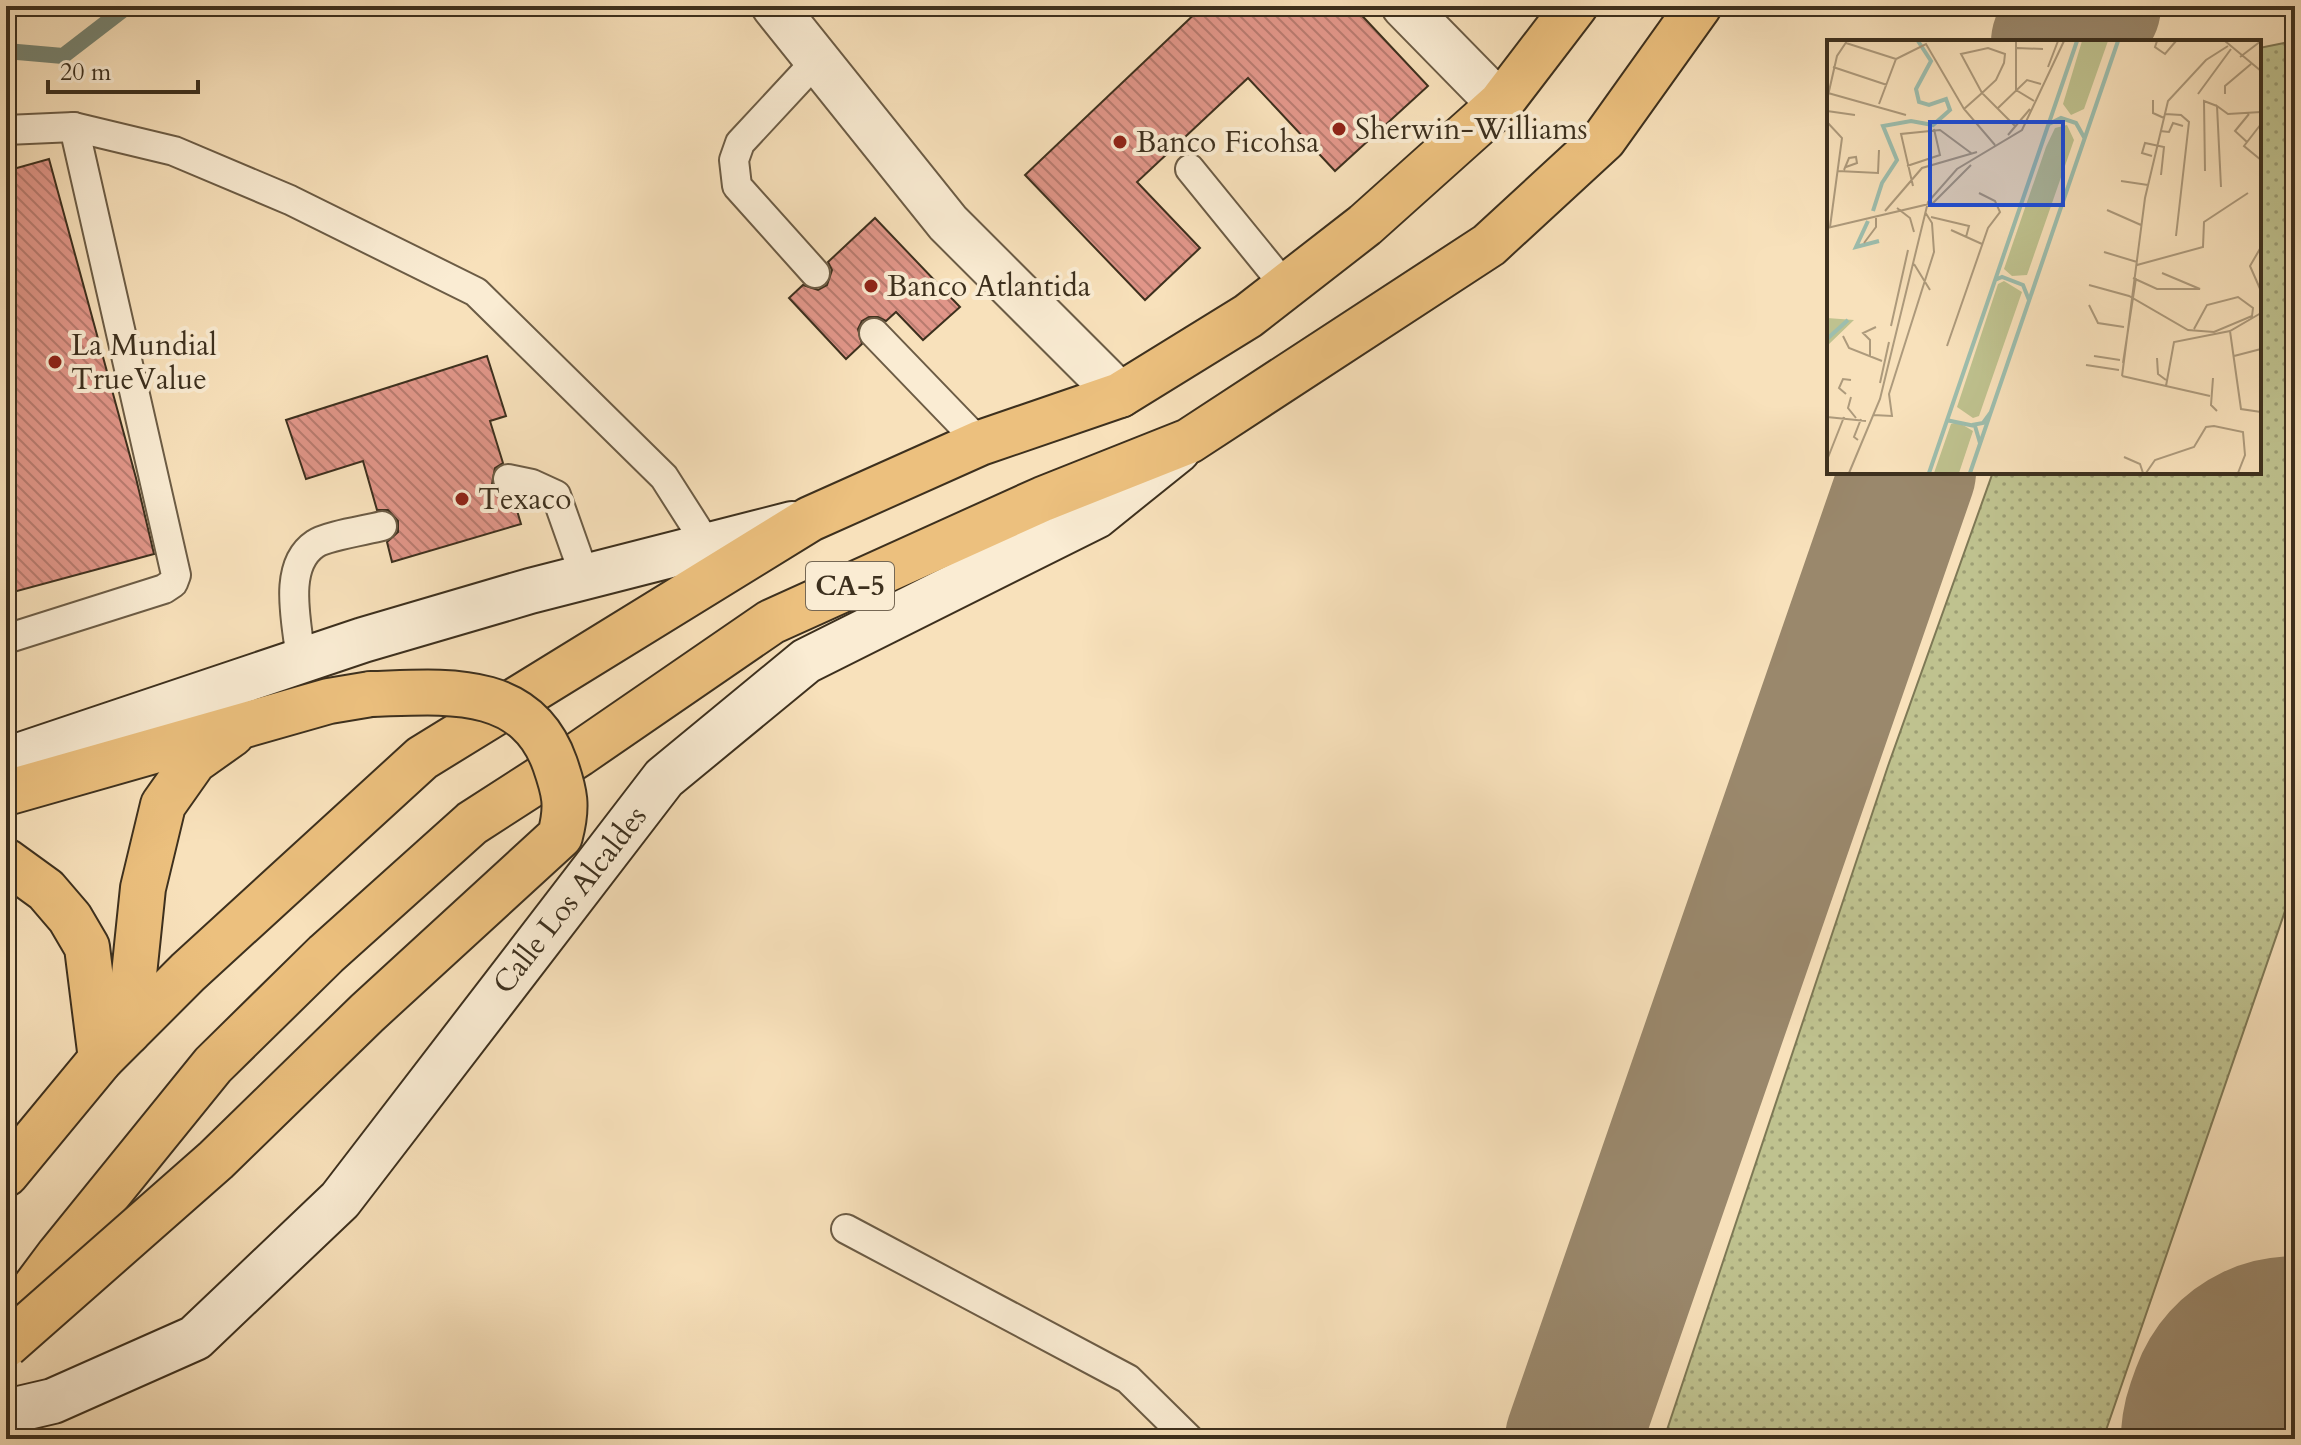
<svg xmlns="http://www.w3.org/2000/svg" width="2301" height="1445" viewBox="0 0 2301 1445" font-family="Cardo,serif">
  <style>
    .grass { fill: url(#grass-dots); stroke: #7e7956; stroke-width: 2 }
    .lines { fill: none; stroke-linecap: round; stroke-linejoin: round }
    .stream { stroke: #778574; stroke-width: 16 }
    .taxiway { stroke: #9a886c; stroke-width: 136 }
    .runway { stroke: #9a886c; stroke-width: 338 }
    .building { fill: url(#building-back-hatch); stroke: #3d301e; stroke-width: 2 }
    .lane-casing { stroke: #6c5c45; stroke-width: 32 }
    .street-casing { stroke: #6c5c45; stroke-width: 48 }
    .secondary-casing { stroke: #3d301e; stroke-width: 48 }
    .primary-casing { stroke: #3d301e; stroke-width: 48 }
    .lane { stroke: #faecd3; stroke-width: 28 }
    .street { stroke: #faecd3; stroke-width: 44 }
    .secondary { stroke: #faecd3; stroke-width: 44 }
    .primary { stroke: #ecc07e; stroke-width: 44 }
    .primary-bridge-casing { stroke: #3d301e; stroke-width: 48; stroke-linecap: butt }
    .primary-bridge { stroke: #ecc07e; stroke-width: 44 }
    .poi-dot { fill: #8f2418; stroke: #faecd3; stroke-width: 3 }
    .labels { text-anchor: middle; dominant-baseline: central; stroke-width: 8; stroke-linejoin: round; paint-order: stroke }
    .shield { fill: #faecd3; stroke: #766854; stroke-width: 2 }
    .shield-label { font-size: 28px; font-weight: bold; fill: #3d301e }
    .poi-label { font-size: 30px; fill: #3d301e; stroke: #faecd3; text-anchor: start }
    .street-label { font-size: 30px; fill: #3d301e; stroke: #faecd3 }
    .inset-river { fill: none; stroke: #9dbeae; stroke-width: 4 }
    .inset-road { fill: none; stroke: #ad9a7c; stroke-width: 2 }
    .view { fill: #1d4ed8; fill-opacity: 0.15; stroke: #1d4ed8; stroke-width: 4 }
    .inset-edge { fill: none; stroke: #3d301e; stroke-width: 4 }
  </style>
  <defs>
    <pattern id="grass-dots" width="8" height="8" patternUnits="userSpaceOnUse" patternTransform="scale(2)"><rect width="8" height="8" fill="#bfc28f"/><path d="M2 2h.1M6 6h.1" fill="none" stroke="#9c9e74" stroke-width="1.8" stroke-linecap="round"/></pattern>
    <pattern id="building-back-hatch" width="6" height="6" patternUnits="userSpaceOnUse" patternTransform="scale(2)"><rect width="6" height="6" fill="#e19689"/><path d="M-1 5l2 2M0 0l6 6M5-1l2 2" fill="none" stroke="#b87b6f"/></pattern>
  </defs>
  <rect width="100%" height="100%" fill="#f8e1bb"/>
  <filter id="stains"><feTurbulence type="fractalNoise" baseFrequency=".0025" numOctaves="4"/><feColorMatrix values="0 0 0 0 .2 0 0 0 0 .09 0 0 0 0 .02 0 0 0 .5 -.17"/></filter>
  <radialGradient id="worn" r=".72"><stop offset=".6" stop-color="#630" stop-opacity="0"/><stop offset="1" stop-color="#630" stop-opacity=".3"/></radialGradient>
  <path class="grass" d="M2284,43H2295V882L2103,1439H1664L1888,766L1993,472H2259V48Z"/>
  <g class="lines">
    <path class="stream" d="M6,51L63,56L128,6"/>
    <g class="taxiway">
      <path d="M2059,42L2093,6"/>
      <path d="M1573,1439L1908,472"/>
    </g>
    <path class="runway" d="M2290,1439L2295,1425"/>
  </g>
  <g class="building">
    <path d="M1203,6H1353L1428,86L1335,171L1248,78L1137,182L1200,248L1145,300L1025,175Z"/>
    <path d="M49,159L136,478L154,554L6,594V171Z"/>
    <path d="M875,218L960,307L923,340L896,312L886,321L878,317H869L862,321L858,329L862,344L846,359L789,298L803,285L818,290L827,285L832,270L828,262Z"/>
    <path d="M487,356L506,416L490,421L503,463L495,468L492,484L497,492L513,497L521,524L392,562L387,542L398,532V521L388,510H377L363,461L306,479L286,420Z"/>
  </g>
  <g class="lines">
    <g class="lane-casing">
      <g id="lane">
        <path d="M6,130L74,127L174,151L290,200L476,292L664,477L708,546"/>
        <path d="M1190,169L1286,287"/>
        <path d="M815,273L737,186L734,160L740,143L818,59"/>
        <path d="M874,333L980,443"/>
        <path d="M508,479L532,484L556,495L585,577"/>
        <path d="M6,639L164,589L173,583L176,575L74,127"/>
        <path d="M301,661C298,626 281,567 315,544C326,536 367,530 382,526"/>
        <path d="M846,1229L1128,1379L1189,1439"/>
      </g>
    </g>
    <g class="street-casing">
      <g id="street">
        <path d="M774,6L948,223L1120,395"/>
        <path d="M1404,6L1500,104"/>
      </g>
    </g>
    <g class="secondary-casing">
      <g id="secondary">
        <path d="M6,760L363,640L530,591L792,524"/>
        <path d="M6,1412L53,1401L195,1338L340,1200L664,778L806,661L1096,516L1178,450"/>
      </g>
    </g>
    <g class="primary-casing">
      <g id="primary">
        <path d="M6,793L329,701L371,694"/>
        <path d="M6,861L46,890L70,918L87,947L101,1059"/>
        <path d="M128,1032L143,888L163,805L194,761L232,734"/>
        <path d="M6,1174L101,1059L188,972L422,758L810,519L980,443L1120,395L1248,316L1365,225L1500,104L1575,6"/>
        <path d="M6,1326L59,1255L213,1065L326,954L472,823L579,754L771,622L1043,499L1189,441L1489,245L1604,139L1699,6"/>
      </g>
    </g>
    <use href="#lane" class="lane"/>
    <use href="#street" class="street"/>
    <use href="#secondary" class="secondary"/>
    <use href="#primary" class="primary"/>
    <g class="primary-bridge-casing">
      <path id="primary-bridge" d="M6,1345L216,1160L367,1013L560,836C568,806 565,793 555,764C526,681 442,692 371,694"/>
    </g>
    <use href="#primary-bridge" class="primary-bridge"/>
  </g>
  <g class="poi-dot">
    <circle cx="1339" cy="129" r="8"/>
    <circle cx="1120" cy="142" r="8"/>
    <circle cx="871" cy="286" r="8"/>
    <circle cx="55" cy="362" r="8"/>
    <circle cx="462" cy="499" r="8"/>
  </g>
  <g class="labels">
    <rect class="shield" x="806" y="562" width="88" height="48" rx="6"/>
    <g class="shield-label">
      <text x="850" y="586">CA-5</text>
    </g>
    <g class="poi-label">
      <text x="1355" y="129">Sherwin-Williams</text>
      <text x="1136" y="142">Banco Ficohsa</text>
      <text x="887" y="286">Banco Atlantida</text>
      <text x="71" y="345">La Mundial<tspan x="71" dy="34">TrueValue</tspan></text>
      <text x="478" y="499">Texaco</text>
    </g>
    <g class="street-label">
      <text transform="translate(570 900) rotate(-52)">Calle Los Alcaldes</text>
    </g>
  </g>
  <g transform="translate(1827 40)">
    <rect width="434" height="434" fill="#f8e1bb"/>
    <path d="M255,1H281L257,69L244,75L236,64ZM240,85L247,100L200,235L185,236L177,229L219,107L228,88ZM177,241L195,252L152,376L146,378L130,367L171,244ZM0,262V278L27,280L0,306ZM131,382L146,391L132,433H107L124,384Z" fill="#bfc28f"/>
    <path class="inset-river" d="M222,84L234,78L249,83L258,99M46,171L55,143L70,120L56,86L84,81L106,85L123,70L119,59L102,65L92,62L89,49L104,21L91,1M41,181L29,207L52,201M168,240L175,237L196,245L202,260M0,299L21,280M119,380L148,386L153,403M145,385L156,383L164,372M102,433L250,1M143,433L291,1"/>
    <path class="inset-road" d="M189,1V50L207,61M330,1L328,7L338,14L349,1M398,1L434,31M19,3L69,19M190,8L216,9M413,17L434,1M6,27L60,45M221,27L231,1M1,53L79,75M371,54L404,9M398,54V46L424,24M0,60L10,16L20,1M326,60V73L337,78M52,64L69,19L99,4L137,69L168,105M171,68L200,40L214,44M137,69L155,53L169,40L177,23L178,14L161,8L134,14L155,53L189,87M0,71L28,75M338,74L354,75L362,82L349,196M0,82L15,98L3,187M434,84L417,106L434,120M333,91L342,92L346,83L356,86M181,95L203,69M420,102L408,91L422,74M325,116L315,113L318,103L337,107L334,135M80,126L113,115L107,89M17,130L22,118L29,117L30,123L19,127M11,131L51,133L52,110M378,131L377,61L390,66M294,141L321,145M86,146L74,94L113,90L144,113M394,147L390,66L401,74L434,72M70,168L83,178L87,192M280,170L314,185M58,171L95,128L150,112M104,177L142,186L139,197M0,188L106,163L144,125M124,190L155,204M37,203L49,187V178M434,207L423,226L434,251M277,212L310,222M87,224L103,250M310,225L376,207L377,182L421,153M306,238L330,249H373L335,233M262,245L302,256L361,290L387,292L425,276L426,268L411,257L380,265L367,289M262,265L271,283L297,287M64,286L81,210M403,291L414,369L434,372M16,296L22,308L55,321M120,306L161,188L173,172L168,161L152,153M267,316L293,320M407,316L434,309M43,317V300L36,293L49,287M330,318L331,334L339,340M296,323L309,238M259,325L292,330M295,336L318,158L341,61L379,20L401,6M295,336L383,356M386,338L384,365L390,371M53,343L62,302M339,346L347,302L403,291L434,273M19,354L12,348L16,339L24,340M24,357L21,368L29,378M46,375L65,376L62,354L107,212L105,183L98,172M0,377L39,381M31,400L27,397L34,379M297,417L313,424L316,433M0,420L17,377M22,433L53,359L101,162L130,129L195,90L237,1M319,433L328,420L367,407L379,387L387,386L416,392L418,415L411,433"/>
    <path class="view" d="M103,82H236V165H103Z"/>
    <rect width="434" height="434" class="inset-edge"/>
  </g>
  <rect width="2301" height="1445" fill="none" stroke="#f8e1bb" stroke-width="32"/>
  <rect x="8" y="8" width="2285" height="1429" fill="none" stroke="#3d301e" stroke-width="4"/>
  <rect x="16" y="16" width="2269" height="1413" fill="none" stroke="#3d301e" stroke-width="2"/>
  <path d="M48 80v12h150v-12" fill="none" stroke="#3d301e" stroke-width="4"/>
  <text x="60" y="80" font-size="24" fill="#3d301e" stroke="#faecd3" stroke-width="6" paint-order="stroke">20 m</text>
  <rect width="100%" height="100%" filter="url(#stains)"/>
  <rect width="100%" height="100%" fill="url(#worn)"/>
</svg>
